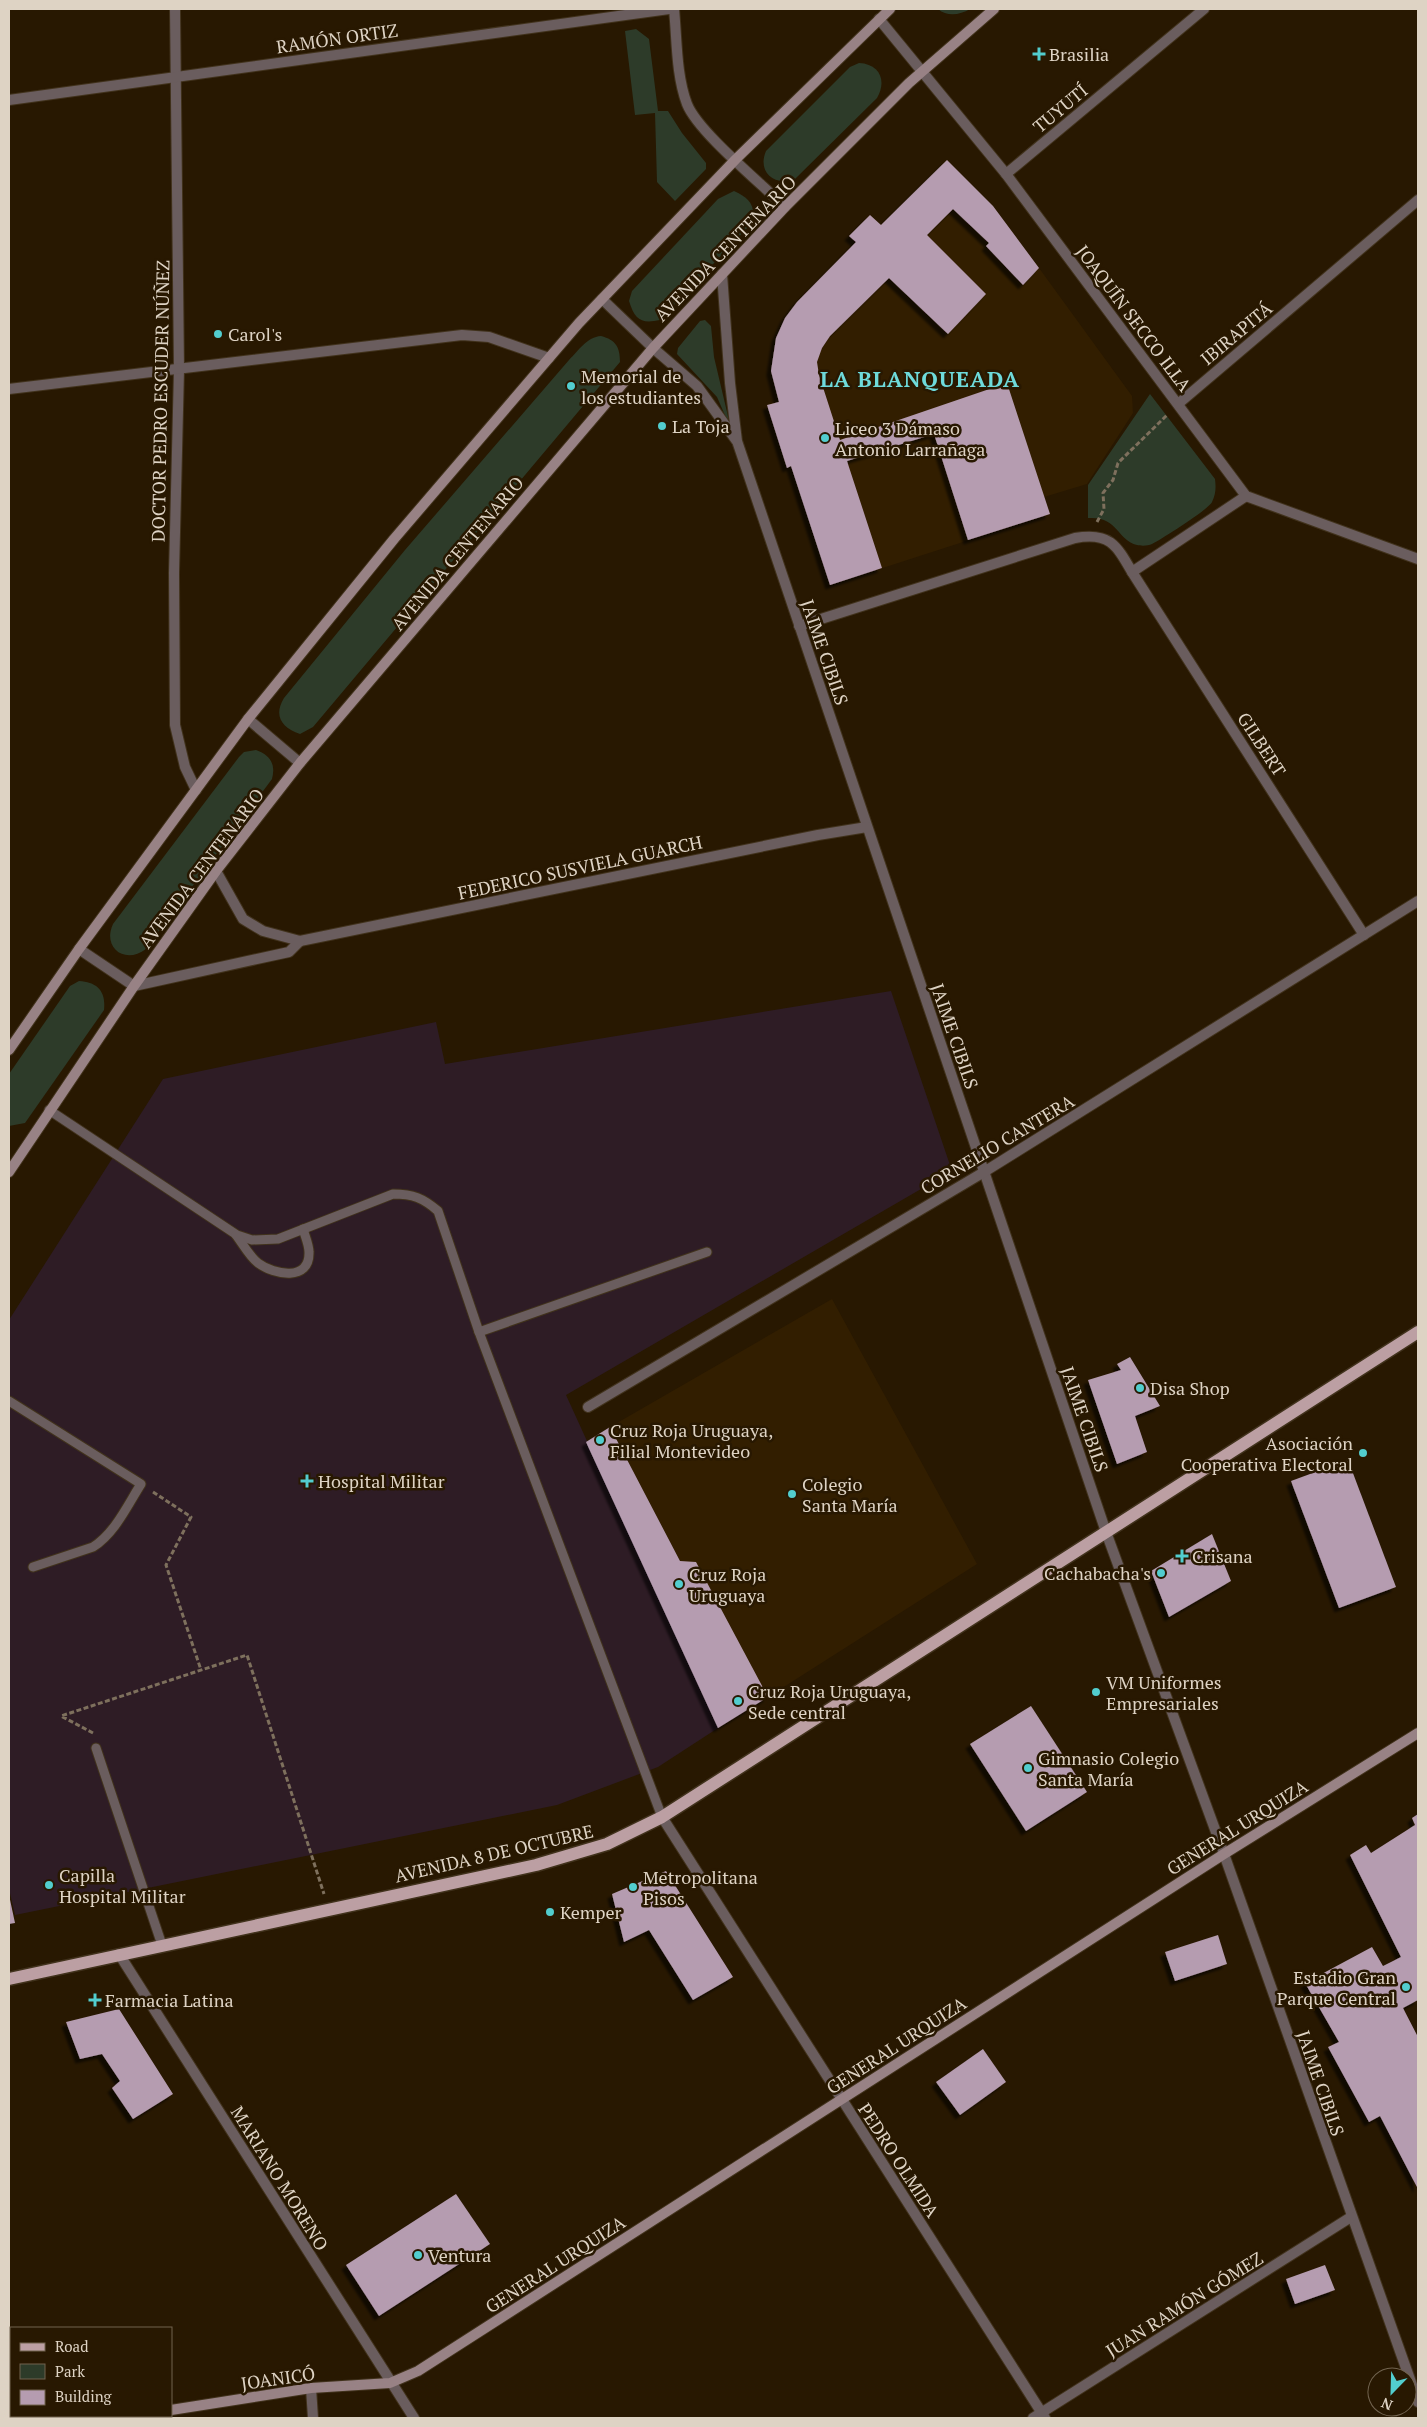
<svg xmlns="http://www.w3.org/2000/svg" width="1427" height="2427" viewBox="0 0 1427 2427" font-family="'PT Serif',serif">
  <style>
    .built { fill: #321e00 }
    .medical { fill: #2e1c25 }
    .green { fill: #2d3b29 }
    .building { fill: #b59cb0; filter: url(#shadow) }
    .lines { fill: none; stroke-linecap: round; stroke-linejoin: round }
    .lane-casing { stroke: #41321c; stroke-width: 11 }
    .street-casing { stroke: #41321c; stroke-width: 12 }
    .secondary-casing { stroke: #41321c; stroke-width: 12 }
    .primary-casing { stroke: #41321c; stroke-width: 15 }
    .path { stroke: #7e705d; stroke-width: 3; stroke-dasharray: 5 2.5; stroke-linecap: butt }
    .lane { stroke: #6a5d5e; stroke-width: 9 }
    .street { stroke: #6a5d5e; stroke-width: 10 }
    .secondary { stroke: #988285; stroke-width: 10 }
    .primary { stroke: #bc9fa3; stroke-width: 12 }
    .poi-dot { fill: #52cdce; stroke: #281801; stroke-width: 2 }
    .labels { text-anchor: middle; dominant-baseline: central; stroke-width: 5; stroke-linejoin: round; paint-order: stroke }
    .street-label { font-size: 18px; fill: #ded3c4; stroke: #281801 }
    .poi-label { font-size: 18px; fill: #ded3c4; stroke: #281801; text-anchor: start }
    .district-label { font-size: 22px; font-weight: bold; letter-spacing: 1px; fill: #6edadb; stroke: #281801 }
  </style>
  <defs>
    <filter id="shadow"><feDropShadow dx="-4.5" dy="4.5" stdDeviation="1" flood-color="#0009"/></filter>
  </defs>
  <rect width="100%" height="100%" fill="#281801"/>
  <g class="built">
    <path d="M947,160L993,206L1039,268L1132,396L1133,413L1087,484L1044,497L1050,514L830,585L792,467L787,468L767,405L779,401L771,371L776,338L785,318L797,302L856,242L849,236L870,215L881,225Z"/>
    <path d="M832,1299L977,1564L768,1697L680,1561L610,1427Z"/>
  </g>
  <path class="medical" d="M891,991L952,1171L566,1395L718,1728L658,1767L557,1805L15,1915L9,1889V1320L163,1079L436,1022L445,1064Z"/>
  <g class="green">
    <path d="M938,9H970C960,15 947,17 938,9Z"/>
    <path d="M636,29L649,39L658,111H668L682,133L706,163V169L675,201L657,182L655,113L635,115L625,31Z"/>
    <path d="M859,63C880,64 887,81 877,98L795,179C774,187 757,172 766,151L850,67Z"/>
    <path d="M734,191C750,198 758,208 750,225L660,320C641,324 635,320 629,301L632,291L718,199Z"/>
    <path d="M705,320L711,326L714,357L731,429L717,397L677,354L678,348L700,321Z"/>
    <path d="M601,336C616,340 620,347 620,362L313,727L300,734C282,728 273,716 284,698L405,550L569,360C579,350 587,337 601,336Z"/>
    <path d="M1150,394L1215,479C1216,487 1216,494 1212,502C1209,509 1162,539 1152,544C1148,546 1141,546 1137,545C1117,540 1118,516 1088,518V485Z"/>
    <path d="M256,750C270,755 276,764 272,779L146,949C125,965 102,948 113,924L239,757L244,752Z"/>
    <path d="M79,981C97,982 106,991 104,1010L25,1123L9,1126V1074L70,986Z"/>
  </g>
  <g class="building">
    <path d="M947,160L993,206L1039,268L1023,285L986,246L989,243L953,209L927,235L986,294L948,334L889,278L830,336L822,348L817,362L819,375L840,440L1007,383L1050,514L968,540L934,434L847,461L882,568L830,585L791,466L787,468L767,405L779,402L771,371L776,338L785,318L797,302L856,242L849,236L870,215L881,225Z"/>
    <path d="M1130,1357L1160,1406L1135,1416L1147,1452L1117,1464L1088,1380L1121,1370L1117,1364Z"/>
    <path d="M610,1427L680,1561L696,1562L768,1697L718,1728L586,1442Z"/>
    <path d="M1348,1460L1396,1587L1339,1608L1291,1481Z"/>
    <path d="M1212,1534L1231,1581L1169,1617L1151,1571Z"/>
    <path d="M1031,1706L1087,1792L1026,1831L970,1744Z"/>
    <path d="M1418,1814V2000L1403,2008L1418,2037V2189L1380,2116L1369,2122L1328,2047L1339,2042L1305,1983L1372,1947L1383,1966L1401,1957L1350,1855L1366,1845L1371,1853L1415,1825L1412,1818Z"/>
    <path d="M666,1871L733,1977L693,2000L649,1930L624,1942L612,1894Z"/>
    <path d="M9,1895L15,1923L9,1924Z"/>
    <path d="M1218,1935L1227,1964L1175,1981L1165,1952Z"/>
    <path d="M119,2009L173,2094L133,2119L112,2088L120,2081L102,2054L80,2059L66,2022Z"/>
    <path d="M983,2049L1006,2082L960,2115L936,2082Z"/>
    <path d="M456,2194L490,2244L379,2316L346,2265Z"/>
    <path d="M1325,2265L1335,2290L1295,2304L1286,2279Z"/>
  </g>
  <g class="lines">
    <g class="lane-casing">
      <g id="lane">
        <path d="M49,1110L237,1235L252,1240L278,1239L393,1194C413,1194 423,1198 438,1211L479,1332L662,1817"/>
        <path d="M236,1235C243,1244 249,1256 258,1263C274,1275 310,1282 309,1252C309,1245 305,1236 303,1229"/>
        <path d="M479,1332L707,1252"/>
        <path d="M9,1401L141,1484C127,1506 115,1533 93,1547L33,1567"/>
        <path d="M96,1748L162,1945"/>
      </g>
    </g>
    <g class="street-casing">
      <g id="street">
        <path d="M175,9L179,370L174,573L175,725L185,767L196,790"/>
        <path d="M674,9C677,39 676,75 687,104C698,132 762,184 785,207"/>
        <path d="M879,19L1006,174L1246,496L1418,559"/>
        <path d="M9,100L669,9"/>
        <path d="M1006,174L1204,9"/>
        <path d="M722,274L730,383L737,441L1106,1532L1224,1854L1418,2402"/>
        <path d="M602,299L653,348L697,386L736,440"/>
        <path d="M9,389L462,335L489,337L549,358"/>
        <path d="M1178,404L1418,200"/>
        <path d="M1132,572L1364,935"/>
        <path d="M799,626L1075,538C1109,532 1116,544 1132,572L1246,496"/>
        <path d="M248,719L300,763"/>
        <path d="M216,871L243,919L263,931L300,941L818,835L867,827"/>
        <path d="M79,949L134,986L289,952L300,941"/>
        <path d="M588,1407L984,1172L1418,901"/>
        <path d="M662,1817L1045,2418"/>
        <path d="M119,1954L414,2418"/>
        <path d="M311,2388L313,2418"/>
        <path d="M1033,2418L1351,2217"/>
      </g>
    </g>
    <g class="secondary-casing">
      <g id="secondary">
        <path d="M9,1050L79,949L248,719L394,539L579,323L736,159L890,9"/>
        <path d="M9,1172L134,986L216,871L300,763L653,348L785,207L909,83L994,9"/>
        <path d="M171,2410L311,2388L390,2383L418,2371L1224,1854L1418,1733"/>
        <path d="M119,2418L135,2416"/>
      </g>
    </g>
    <g class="primary-casing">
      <path id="primary" d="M9,1979L536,1865L607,1844L662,1817L1418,1332"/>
    </g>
    <g class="path">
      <path d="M1097,522L1104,509L1103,493L1113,480L1118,463L1167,415"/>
      <path d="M153,1492L191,1517L166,1565L201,1670"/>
      <path d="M93,1733L61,1716L247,1655L324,1894"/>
    </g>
    <use href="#lane" class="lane"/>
    <use href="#street" class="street"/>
    <use href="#secondary" class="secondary"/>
    <use href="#primary" class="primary"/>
  </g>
  <g class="poi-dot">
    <path d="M1036.5 46.5h5v5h5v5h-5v5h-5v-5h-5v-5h5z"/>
    <circle cx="218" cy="334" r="5"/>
    <circle cx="571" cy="386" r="5"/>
    <circle cx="662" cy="426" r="5"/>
    <circle cx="825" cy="438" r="5"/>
    <circle cx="1140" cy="1388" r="5"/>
    <circle cx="600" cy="1440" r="5"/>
    <circle cx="1363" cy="1453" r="5"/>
    <path d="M304.5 1473.5h5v5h5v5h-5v5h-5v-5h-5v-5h5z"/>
    <circle cx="792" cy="1494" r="5"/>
    <path d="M1179.5 1548.5h5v5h5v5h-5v5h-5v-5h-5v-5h5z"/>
    <circle cx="1161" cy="1573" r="5"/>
    <circle cx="679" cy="1584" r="5"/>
    <circle cx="1096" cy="1692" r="5"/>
    <circle cx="738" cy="1701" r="5"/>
    <circle cx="1028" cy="1768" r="5"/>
    <circle cx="49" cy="1885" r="5"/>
    <circle cx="633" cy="1887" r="5"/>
    <circle cx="550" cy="1912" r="5"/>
    <circle cx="1406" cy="1987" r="5"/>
    <path d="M92.5 1992.5h5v5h5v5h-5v5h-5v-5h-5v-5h5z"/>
    <circle cx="418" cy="2255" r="5"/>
  </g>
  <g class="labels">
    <g class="street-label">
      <text transform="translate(337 38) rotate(-8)">RAMÓN ORTIZ</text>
      <text transform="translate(1060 108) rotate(-40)">TUYUTÍ</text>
      <text transform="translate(725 248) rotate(-46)">AVENIDA CENTENARIO</text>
      <text transform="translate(1134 318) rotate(53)">JOAQUÍN SECCO ILLA</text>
      <text transform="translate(1236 333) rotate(-40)">IBIRAPITÁ</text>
      <text transform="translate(160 401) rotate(-89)">DOCTOR PEDRO ESCUDER NÚÑEZ</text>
      <text transform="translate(457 553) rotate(-50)">AVENIDA CENTENARIO</text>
      <text transform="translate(825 652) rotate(71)">JAIME CIBILS</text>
      <text transform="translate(1262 744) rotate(57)">GILBERT</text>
      <text transform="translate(580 867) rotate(-12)">FEDERICO SUSVIELA GUARCH</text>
      <text transform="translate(201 868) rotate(-53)">AVENIDA CENTENARIO</text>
      <text transform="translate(955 1036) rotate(71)">JAIME CIBILS</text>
      <text transform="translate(997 1144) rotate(-31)">CORNELIO CANTERA</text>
      <text transform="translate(1085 1419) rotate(71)">JAIME CIBILS</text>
      <text transform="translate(1237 1827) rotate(-32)">GENERAL URQUIZA</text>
      <text transform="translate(494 1853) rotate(-13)">AVENIDA 8 DE OCTUBRE</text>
      <text transform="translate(896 2045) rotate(-33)">GENERAL URQUIZA</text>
      <text transform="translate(1321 2083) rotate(71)">JAIME CIBILS</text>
      <text transform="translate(899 2160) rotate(57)">PEDRO OLMIDA</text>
      <text transform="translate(280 2178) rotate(58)">MARIANO MORENO</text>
      <text transform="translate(555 2264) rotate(-33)">GENERAL URQUIZA</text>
      <text transform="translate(1184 2304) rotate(-32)">JUAN RAMÓN GÓMEZ</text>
      <text transform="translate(278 2378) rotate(-8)">JOANICÓ</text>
    </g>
    <g class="poi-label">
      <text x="1049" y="54">Brasilia</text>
      <text x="228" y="334">Carol's</text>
      <text x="581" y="376">Memorial de<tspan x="581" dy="21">los estudiantes</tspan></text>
      <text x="672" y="426">La Toja</text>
      <text x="835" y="428">Liceo 3 Dámaso<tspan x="835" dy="21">Antonio Larrañaga</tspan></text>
      <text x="1150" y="1388">Disa Shop</text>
      <text x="610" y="1430">Cruz Roja Uruguaya,<tspan x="610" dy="21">Filial Montevideo</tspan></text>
      <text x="1353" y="1443" text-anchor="end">Asociación<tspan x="1353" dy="21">Cooperativa Electoral</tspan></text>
      <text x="318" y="1481">Hospital Militar</text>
      <text x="802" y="1484">Colegio<tspan x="802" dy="21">Santa María</tspan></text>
      <text x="1192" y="1556">Crisana</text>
      <text x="1151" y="1573" text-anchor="end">Cachabacha's</text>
      <text x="689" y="1574">Cruz Roja<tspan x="689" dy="21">Uruguaya</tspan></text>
      <text x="1106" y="1682">VM Uniformes<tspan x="1106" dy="21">Empresariales</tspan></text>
      <text x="748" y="1691">Cruz Roja Uruguaya,<tspan x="748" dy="21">Sede central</tspan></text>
      <text x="1038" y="1758">Gimnasio Colegio<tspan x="1038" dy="21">Santa María</tspan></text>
      <text x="59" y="1875">Capilla<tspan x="59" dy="21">Hospital Militar</tspan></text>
      <text x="643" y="1877">Metropolitana<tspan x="643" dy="21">Pisos</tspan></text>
      <text x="560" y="1912">Kemper</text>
      <text x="1396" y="1977" text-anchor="end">Estadio Gran<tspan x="1396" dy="21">Parque Central</tspan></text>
      <text x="105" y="2000">Farmacia Latina</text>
      <text x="428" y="2255">Ventura</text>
    </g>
    <g class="district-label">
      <text x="920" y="378">LA BLANQUEADA</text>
    </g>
  </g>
  <rect width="1427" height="2427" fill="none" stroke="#ded3c4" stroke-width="20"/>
  <rect x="10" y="2327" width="162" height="90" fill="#281801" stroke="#71634f"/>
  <rect x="20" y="2343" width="25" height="8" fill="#bc9fa3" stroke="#71634f"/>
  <text x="55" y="2352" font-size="15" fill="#ded3c4">Road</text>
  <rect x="20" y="2364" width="25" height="15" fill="#2d3b29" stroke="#71634f"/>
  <text x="55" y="2377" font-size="15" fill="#ded3c4">Park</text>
  <rect x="20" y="2390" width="25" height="15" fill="#b59cb0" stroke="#71634f"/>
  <text x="55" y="2402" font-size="15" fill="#ded3c4">Building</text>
  <g transform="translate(1392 2392) rotate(203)"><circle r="24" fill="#281801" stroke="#71634f"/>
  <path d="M0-4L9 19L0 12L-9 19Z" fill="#52cdce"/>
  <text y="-8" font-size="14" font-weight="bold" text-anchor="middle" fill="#ded3c4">N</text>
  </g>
</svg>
